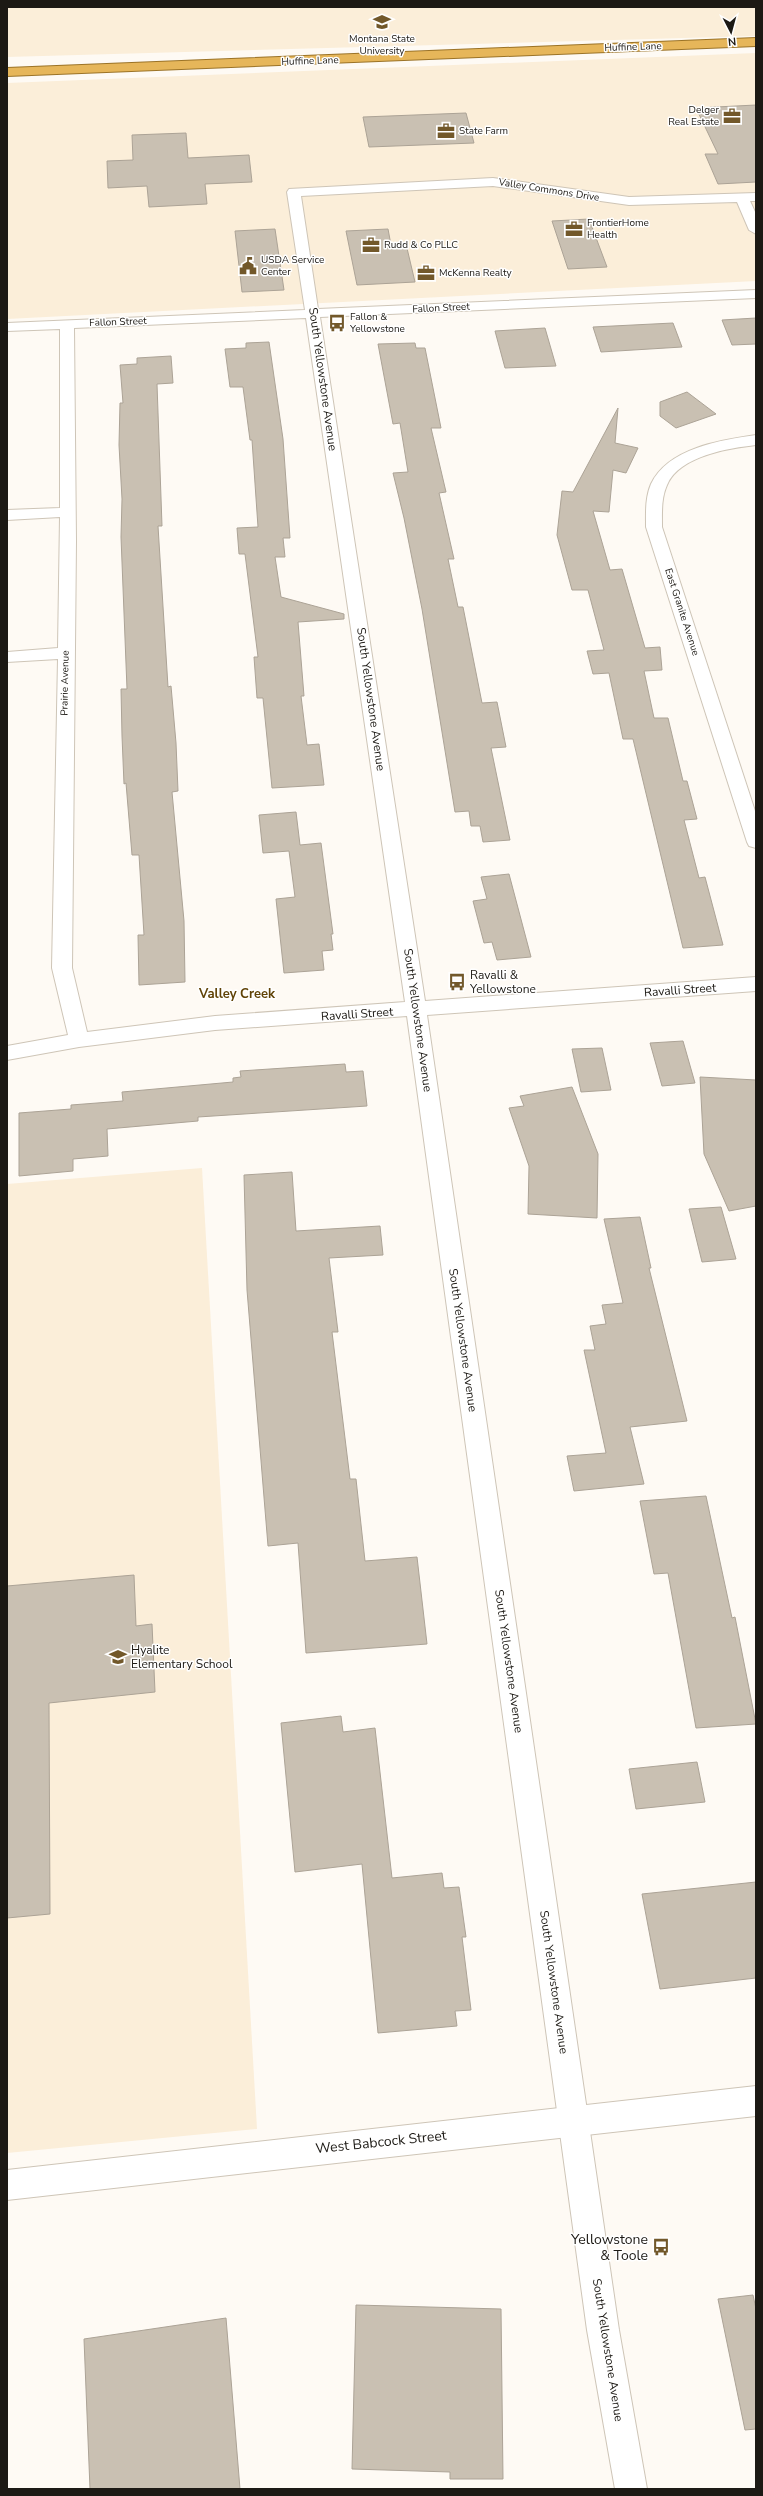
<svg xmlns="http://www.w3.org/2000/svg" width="763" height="2496" viewBox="0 0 763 2496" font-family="'Nunito Sans',sans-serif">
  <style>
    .built { fill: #fbeed9 }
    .building { fill: #c9c0b2; stroke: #aca396 }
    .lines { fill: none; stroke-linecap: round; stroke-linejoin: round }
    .minor-casing { stroke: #cec5b7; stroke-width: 2 }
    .tertiary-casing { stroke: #cec5b7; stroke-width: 2 }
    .trunk-casing { stroke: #9b7327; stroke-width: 2 }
    .minor { fill: #fff; fill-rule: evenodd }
    .tertiary { fill: #fff; fill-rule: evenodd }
    .trunk { fill: #e6b65a; fill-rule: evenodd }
    .labels { text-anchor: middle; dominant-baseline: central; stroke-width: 3; stroke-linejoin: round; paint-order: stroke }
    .far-poi-label { font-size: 10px; fill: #1c1914; stroke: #fff; text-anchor: start }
    .far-street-label { font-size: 10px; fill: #1c1914; stroke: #fff }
    .street-label { font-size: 12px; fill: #1c1914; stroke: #fff }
    .poi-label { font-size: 12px; fill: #1c1914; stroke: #fff; text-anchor: start }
    .neighbourhood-label { font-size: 13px; font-weight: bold; fill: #604307; stroke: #fff }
    .near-street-label { font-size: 14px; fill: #1c1914; stroke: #fff }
    .near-poi-label { font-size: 14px; fill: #1c1914; stroke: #fff; text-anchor: end }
  </style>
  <rect width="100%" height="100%" fill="#fefaf4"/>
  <g class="built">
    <path d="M7,7H756V36L7,57Z"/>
    <path d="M756,53V281L7,319V83Z"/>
    <path d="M202,1168L257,2129L7,2153V1184Z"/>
  </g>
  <g class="building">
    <path d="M756,105V182L718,184L705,154H718L696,108Z"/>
    <path d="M466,113L474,143L369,147L363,117Z"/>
    <path d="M186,133L188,158L249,155L252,182L205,184L207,204L149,207L147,186L108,188L107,161L133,160L132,135Z"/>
    <path d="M589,219L607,267L568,269L552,221Z"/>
    <path d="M275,229L284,290L242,292L235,231Z"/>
    <path d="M388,229L391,245L406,244L415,282L357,285L346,231Z"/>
    <path d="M756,318V344L732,345L722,320Z"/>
    <path d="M673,323L682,347L601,352L593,327Z"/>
    <path d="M545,328L556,366L505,368L495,331Z"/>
    <path d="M269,342L283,439L290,538H283L285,557H275L281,597L344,614V619L298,622L304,696H301L307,745L319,744L324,785L272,788L263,698H257L254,657H258L245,554H239L237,528L258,527L252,440H250L243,387H230L225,349L246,348V343Z"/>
    <path d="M415,343L416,348H425L441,428H431L446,492L439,493L454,559H448L458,607H463L482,703L497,702L506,747L491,748L510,840L483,842L480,826H471L469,811L455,812L422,609L404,518L393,473L408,472L400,423L393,424L378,344Z"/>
    <path d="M171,356L173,383L157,384L162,526H158L168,687L171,686L176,743L178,791L172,792L184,921L185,982L139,985L138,935H144L139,855H132L126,783L124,784L122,736L121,689H127L121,537L122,499L119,445L120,403H123L120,365L137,364V358Z"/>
    <path d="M687,392L716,414L676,428L660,416V402Z"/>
    <path d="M618,408L615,443L638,448L626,473L613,470L609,512L593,511L610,570L622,569L645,648L660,647L662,670L644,671L654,718H668L683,781H687L697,819L684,820L699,878L705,877L723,945L683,948L633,739H623L609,673L593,674L587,651L604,650L588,590H572L557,535L562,491L573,492Z"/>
    <path d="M296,812L300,845L321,843L333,934H331L333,950L322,951L324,970L284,973L276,899L295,897L289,851L263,853L259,815Z"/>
    <path d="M509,874L531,957L497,960L492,942L484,943L473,901L487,899L481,877Z"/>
    <path d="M683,1041L695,1083L662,1086L650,1043Z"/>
    <path d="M602,1048L611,1090L581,1092L572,1049Z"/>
    <path d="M345,1064L346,1072L363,1071L367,1106L198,1117V1121L107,1129L108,1156L73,1159V1171L19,1176V1113L71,1109V1105L123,1101L122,1092L233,1082V1078L241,1077L240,1071Z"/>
    <path d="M700,1077L756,1080V1206L729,1211L704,1154Z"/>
    <path d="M572,1087L598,1154L597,1218L528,1214L529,1166L509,1108L524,1106L520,1096Z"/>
    <path d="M292,1172L296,1231L380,1226L383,1255L329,1258L338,1332H332L350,1479H356L365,1561L417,1557L427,1644L306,1653L298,1543L268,1546L247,1290L244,1175Z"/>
    <path d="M721,1207L736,1259L702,1262L689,1209Z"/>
    <path d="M640,1217L651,1268H649L687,1421L630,1427L644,1484L574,1491L567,1456L606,1453L584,1350H595L590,1326L606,1324L602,1305L623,1303L604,1219Z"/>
    <path d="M706,1496L732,1618L735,1617L756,1724L696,1728L668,1573L654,1574L640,1501Z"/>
    <path d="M134,1575L136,1626L152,1624L155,1692L49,1703L50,1914L7,1918V1586Z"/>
    <path d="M341,1716L343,1732L375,1728L392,1878L442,1873L444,1888L459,1887L466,1937H462L471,2010L455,2011L457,2026L378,2033L362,1864L295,1872L281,1723Z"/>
    <path d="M697,1762L705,1802L636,1809L629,1769Z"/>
    <path d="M756,1882V1978L660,1989L642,1894Z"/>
    <path d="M753,2295L756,2309V2429L745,2430L718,2299Z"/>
    <path d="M356,2305L501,2309L503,2479H450V2472L352,2469Z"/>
    <path d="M226,2318L240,2489H90L84,2339Z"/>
  </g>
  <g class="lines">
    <g class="minor-casing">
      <g id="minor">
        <path d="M493,178L629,197L756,193V201H750L756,214V234L749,230L737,202L629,205L493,186L301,196L318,309L756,290V298L320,317L425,1001L756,977V991L427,1015L619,2330L647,2489H615L587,2330L407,1016L215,1030L79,1047L7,1060V1046L68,1035L52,968L58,659L7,662V652L58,648L60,517L7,520V510L60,508V329L7,331V323L305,310L287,192L289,189ZM306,318L405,1002L215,1016L87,1032L72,968L76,541L74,328Z"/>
        <path d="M756,435V445C729,448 679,456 667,485C661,498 662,513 662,527L756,814V848L749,846L747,842L646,527C646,513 645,498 651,484C668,448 721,440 756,435Z"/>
      </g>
    </g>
    <g class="tertiary-casing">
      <path id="tertiary" d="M756,2086V2116L7,2200V2170Z"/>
    </g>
    <g class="trunk-casing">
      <path id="trunk" d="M756,38V46L7,76V68Z"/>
    </g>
    <use href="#minor" class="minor"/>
    <use href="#tertiary" class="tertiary"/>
    <use href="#trunk" class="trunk"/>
  </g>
  <defs>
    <g id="university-bare" transform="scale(1.38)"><path d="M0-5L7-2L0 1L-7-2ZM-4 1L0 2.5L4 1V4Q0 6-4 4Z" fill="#72582a" stroke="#fff" stroke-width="2.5" paint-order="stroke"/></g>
    <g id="office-bare" transform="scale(1.38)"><path d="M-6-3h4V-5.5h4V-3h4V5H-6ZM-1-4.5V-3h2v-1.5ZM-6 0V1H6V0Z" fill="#72582a" stroke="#fff" stroke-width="2.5" paint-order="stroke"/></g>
    <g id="civic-bare" transform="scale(1.38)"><path d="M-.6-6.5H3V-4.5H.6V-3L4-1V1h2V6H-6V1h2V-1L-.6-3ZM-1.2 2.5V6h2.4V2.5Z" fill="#72582a" stroke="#fff" stroke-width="2.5" paint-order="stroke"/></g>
    <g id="bus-bare" transform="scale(1.38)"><path d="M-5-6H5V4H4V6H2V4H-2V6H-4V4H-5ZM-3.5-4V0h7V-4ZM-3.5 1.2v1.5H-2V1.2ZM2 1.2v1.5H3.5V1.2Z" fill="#72582a" stroke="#fff" stroke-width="2.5" paint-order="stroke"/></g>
    <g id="school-bare" transform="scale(1.38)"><path d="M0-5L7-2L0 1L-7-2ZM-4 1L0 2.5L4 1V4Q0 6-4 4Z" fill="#72582a" stroke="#fff" stroke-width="2.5" paint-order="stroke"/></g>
  </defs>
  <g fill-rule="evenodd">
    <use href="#university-bare" x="382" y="22"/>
    <use href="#office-bare" x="732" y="116"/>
    <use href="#office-bare" x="446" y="131"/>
    <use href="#office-bare" x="574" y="229"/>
    <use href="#office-bare" x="371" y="245"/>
    <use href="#civic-bare" x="248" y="266"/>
    <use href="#office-bare" x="426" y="273"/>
    <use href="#bus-bare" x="337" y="323"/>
    <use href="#bus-bare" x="457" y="982"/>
    <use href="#school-bare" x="118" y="1657"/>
    <use href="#bus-bare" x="661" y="2247"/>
  </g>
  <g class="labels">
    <g class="far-poi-label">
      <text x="382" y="39" text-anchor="middle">Montana State<tspan x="382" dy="12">University</tspan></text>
      <text x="719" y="110" text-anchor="end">Delger<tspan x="719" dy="12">Real Estate</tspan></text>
      <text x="459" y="131">State Farm</text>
      <text x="587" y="223">FrontierHome<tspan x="587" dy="12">Health</tspan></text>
      <text x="384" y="245">Rudd &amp; Co PLLC</text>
      <text x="261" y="260">USDA Service<tspan x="261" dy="12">Center</tspan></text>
      <text x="439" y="273">McKenna Realty</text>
      <text x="350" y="317">Fallon &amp;<tspan x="350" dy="12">Yellowstone</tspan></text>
    </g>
    <g class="far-street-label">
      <text transform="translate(633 47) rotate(-2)">Huffine Lane</text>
      <text transform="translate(310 61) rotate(-2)">Huffine Lane</text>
      <text transform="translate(549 190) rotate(9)">Valley Commons Drive</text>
      <text transform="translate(441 308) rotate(-3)">Fallon Street</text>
      <text transform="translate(118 322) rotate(-2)">Fallon Street</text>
      <text transform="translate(682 612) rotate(72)">East Granite Avenue</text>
      <text transform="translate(65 683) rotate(-89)">Prairie Avenue</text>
    </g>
    <g class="street-label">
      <text transform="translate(323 379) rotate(82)">South Yellowstone Avenue</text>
      <text transform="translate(371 699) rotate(82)">South Yellowstone Avenue</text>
      <text transform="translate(680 990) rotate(-4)">Ravalli Street</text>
      <text transform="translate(357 1014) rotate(-4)">Ravalli Street</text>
      <text transform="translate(418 1020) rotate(82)">South Yellowstone Avenue</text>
      <text transform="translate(463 1340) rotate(82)">South Yellowstone Avenue</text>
      <text transform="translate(509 1661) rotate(82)">South Yellowstone Avenue</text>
      <text transform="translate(554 1982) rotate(82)">South Yellowstone Avenue</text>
      <text transform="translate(608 2350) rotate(81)">South Yellowstone Avenue</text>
    </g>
    <g class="poi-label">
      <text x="470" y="975">Ravalli &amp;<tspan x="470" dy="14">Yellowstone</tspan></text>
      <text x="131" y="1650">Hyalite<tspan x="131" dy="14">Elementary School</tspan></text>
    </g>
    <g class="neighbourhood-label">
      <text x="237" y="994">Valley Creek</text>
    </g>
    <g class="near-street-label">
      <text transform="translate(381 2142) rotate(-6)">West Babcock Street</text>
    </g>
    <g class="near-poi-label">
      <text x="648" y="2239">Yellowstone<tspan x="648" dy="16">&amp; Toole</tspan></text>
    </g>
  </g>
  <rect width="763" height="2496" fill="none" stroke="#1c1914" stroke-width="16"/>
  <g transform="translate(731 32) rotate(174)" stroke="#ffffff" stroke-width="3" paint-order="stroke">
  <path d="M0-3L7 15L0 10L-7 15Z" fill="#1c1914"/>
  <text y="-6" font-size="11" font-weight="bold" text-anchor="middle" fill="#1c1914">N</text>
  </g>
</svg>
